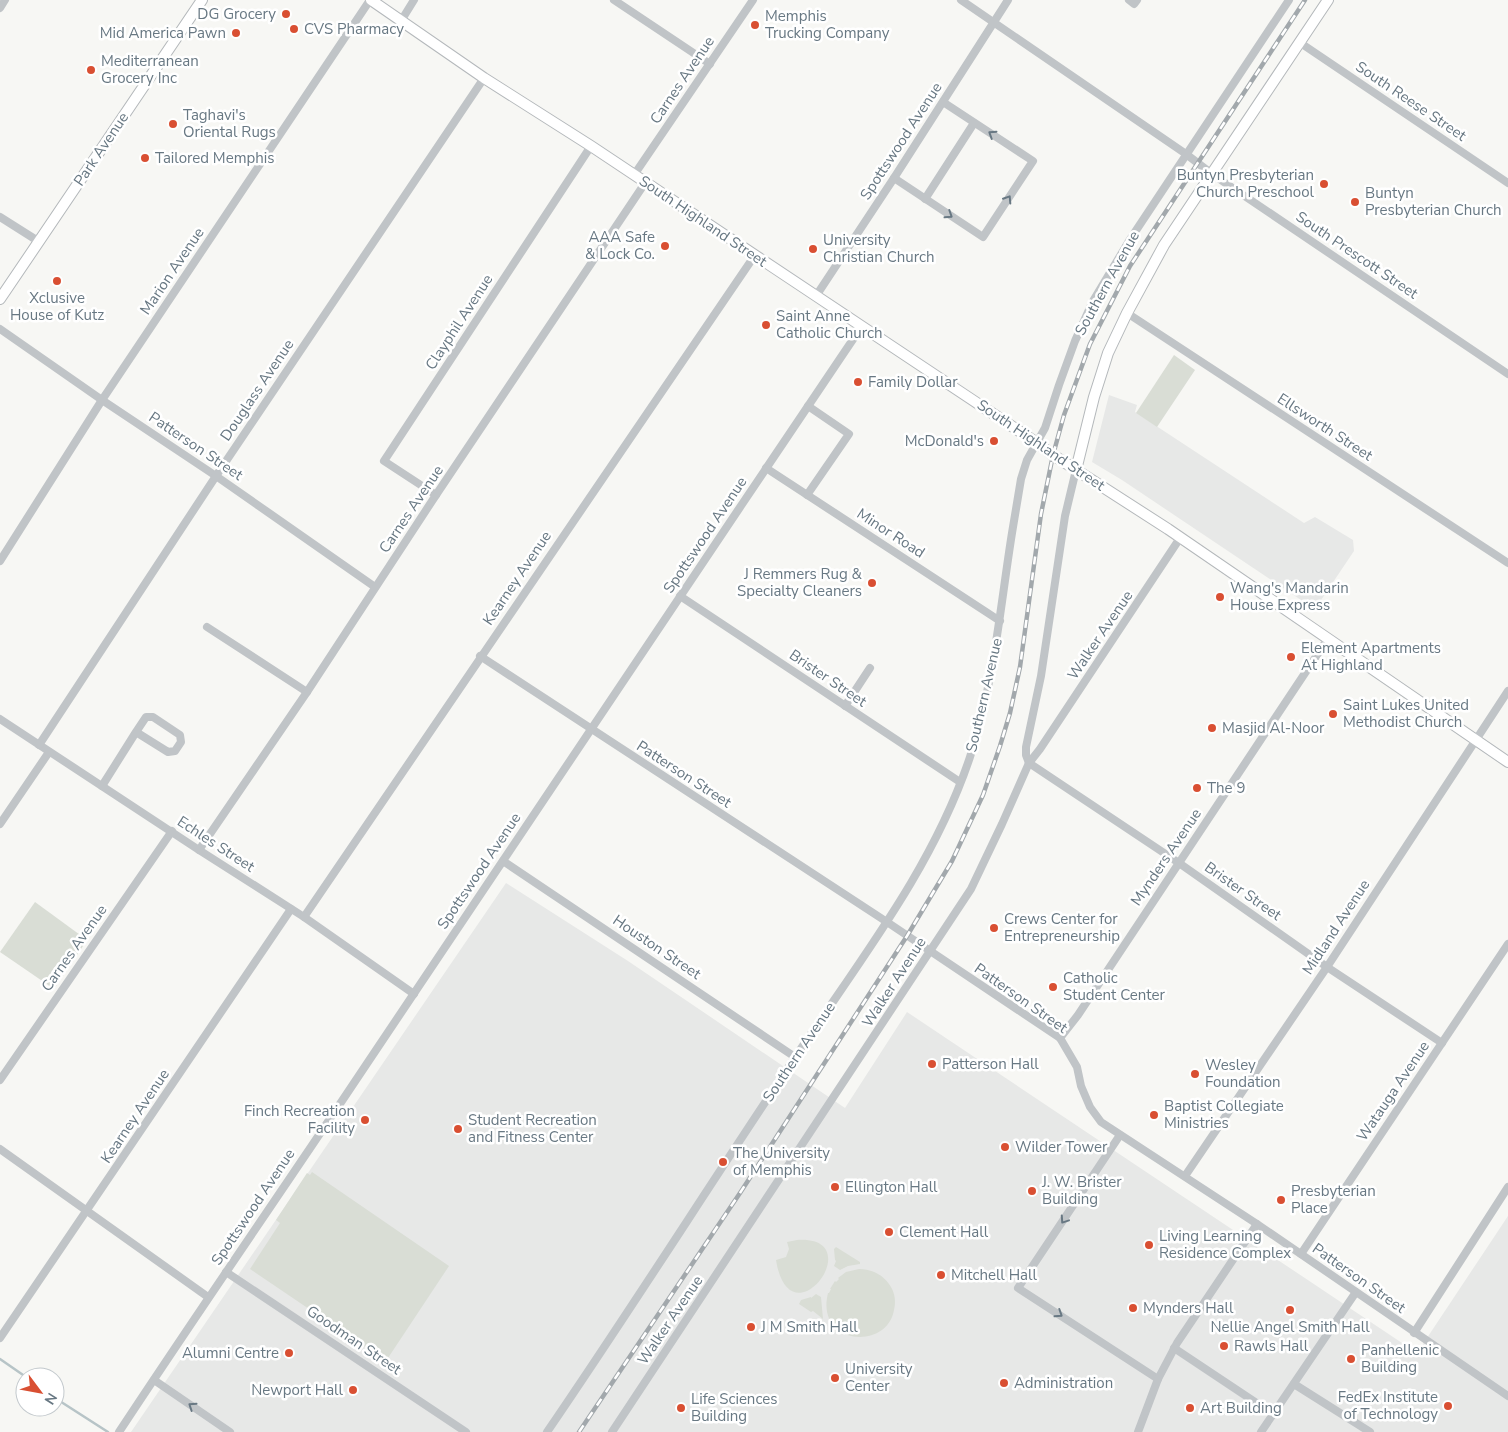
<svg xmlns="http://www.w3.org/2000/svg" width="1508" height="1432" viewBox="0 0 1508 1432" font-family="'Nunito Sans',sans-serif">
  <style>
    .built { fill: #e7e8e7 }
    .green { fill: #d9ddd5 }
    .lines { fill: none; stroke-linecap: round; stroke-linejoin: round }
    .stream { stroke: #b7c4c7; stroke-width: 2.5 }
    .major-casing { stroke: #b4b8bb; stroke-width: 12 }
    .minor { stroke: #c0c4c7; stroke-width: 8 }
    .major { stroke: #fff; stroke-width: 10 }
    .rail-casing { stroke: #a2a8ac; stroke-width: 4.5 }
    .rail { stroke: #fff; stroke-width: 2.5; stroke-dasharray: 8; stroke-linecap: butt }
    .oneway { stroke: #687883 }
    .poi-dot { fill: #d94f32; stroke: #fff; stroke-width: 2 }
    .labels { text-anchor: middle; dominant-baseline: central; stroke-width: 5; stroke-linejoin: round; paint-order: stroke }
    .poi-label { font-size: 15px; fill: #687883; stroke: #fff; text-anchor: start }
    .street-label { font-size: 15px; fill: #687883; stroke: #fff }
  </style>
  <rect width="100%" height="100%" fill="#f7f7f4"/>
  <g class="built">
    <path d="M1109,395L1137,405L1135,412L1304,523L1315,517L1353,540L1354,551L1313,612L1301,605V600L1122,480L1092,462Z"/>
    <path d="M506,883L628,961L845,1108L907,1012L1417,1353L1508,1216V1432H131Z"/>
  </g>
  <g class="green">
    <path d="M1174,355L1195,370L1157,427L1136,413Z"/>
    <path d="M35,902L87,940L54,989L0,952Z"/>
    <path d="M312,1172L449,1266L386,1361L250,1269L280,1223L276,1220L307,1173L310,1175Z"/>
    <path d="M797,1240C872,1235 790,1346 776,1260L786,1257L789,1249L787,1242Z"/>
    <path d="M836,1247L860,1262V1264L848,1266L840,1270L834,1266L836,1261L835,1260L834,1249Z"/>
    <path d="M859,1269C872,1269 884,1275 891,1287C895,1294 896,1302 894,1310C887,1351 815,1345 828,1293H829L831,1289H830L835,1281L836,1282L839,1279L838,1278L846,1272Z"/>
    <path d="M816,1294L821,1297L823,1319L813,1311L811,1312L799,1304L801,1300L811,1297V1298Z"/>
  </g>
  <g class="lines">
    <g class="stream">
      <path d="M0,1359L26,1377"/>
      <path d="M55,1398L108,1432"/>
    </g>
    <g class="major-casing">
      <g id="major">
        <path d="M371,0L484,78L591,146L1037,443L1053,455L1168,529L1508,762"/>
        <path d="M0,299L202,0"/>
        <path d="M1076,470L1094,397L1108,353L1127,313L1164,245L1328,0"/>
      </g>
    </g>
    <g class="minor">
      <path d="M614,0L710,64"/>
      <path d="M961,0L1186,154L1212,174L1508,374"/>
      <path d="M1129,0L1134,4L1137,0"/>
      <path d="M0,8L5,0"/>
      <path d="M401,21L414,0"/>
      <path d="M1299,42L1508,183"/>
      <path d="M634,175L753,0"/>
      <path d="M894,178L983,237L1033,161L943,102"/>
      <path d="M925,199L974,123"/>
      <path d="M0,217L38,241"/>
      <path d="M816,296L894,178L1008,0"/>
      <path d="M1127,313L1508,563"/>
      <path d="M0,329L102,400L216,476L375,587"/>
      <path d="M766,468L1000,621"/>
      <path d="M436,495L384,461L591,146"/>
      <path d="M807,495L849,434L808,406"/>
      <path d="M0,561L102,400L370,0"/>
      <path d="M680,596L960,782"/>
      <path d="M207,627L307,692"/>
      <path d="M480,656L887,922L1060,1038L1077,1067L1081,1086L1090,1107L1101,1122L1257,1224L1508,1396"/>
      <path d="M845,706L870,668"/>
      <path d="M0,719L199,850L304,917L414,994"/>
      <path d="M39,745L216,476L484,78"/>
      <path d="M1029,763L1179,863L1327,967L1442,1043"/>
      <path d="M1029,763L1026,755V747L1041,676L1065,516L1076,470"/>
      <path d="M102,786L136,732L168,752L175,751L181,742L180,735L153,717H146L136,732"/>
      <path d="M0,824L49,752"/>
      <path d="M199,850L307,692L436,495L645,183"/>
      <path d="M503,861L795,1057"/>
      <path d="M304,917L755,255"/>
      <path d="M1060,1038L1078,1015L1327,640"/>
      <path d="M0,1080L172,831"/>
      <path d="M1120,1135L1018,1288L1158,1379"/>
      <path d="M0,1149L208,1297"/>
      <path d="M1185,1176L1327,967L1508,691"/>
      <path d="M1301,1254L1508,944"/>
      <path d="M226,1272L466,1432"/>
      <path d="M1414,1333L1508,1187"/>
      <path d="M0,1338L291,909"/>
      <path d="M1174,1348L1273,1414"/>
      <path d="M154,1380L230,1432"/>
      <path d="M1294,1384L1370,1432"/>
      <path d="M119,1432C200,1309 284,1188 366,1065C531,819 696,572 862,326"/>
      <path d="M547,1432C632,1308 712,1181 796,1056C860,960 933,868 970,757C994,684 1000,608 1012,533C1015,515 1018,497 1021,479L1027,460L1045,428L1059,385L1075,341L1093,301L1129,241L1289,0"/>
      <path d="M612,1432L971,889L1002,824L1029,763L1040,749L1180,538"/>
      <path d="M1138,1432L1158,1379L1177,1343L1257,1224"/>
      <path d="M1261,1432L1356,1292"/>
    </g>
    <use href="#major" class="major"/>
    <g class="rail-casing">
      <path id="rail" d="M579,1432L740,1193L907,936L952,861L983,795L1000,746L1010,713L1020,667L1041,514L1053,455L1064,415L1090,344L1130,266L1305,0"/>
    </g>
    <use href="#rail" class="rail"/>
  </g>
  <defs><path id="oneway-chevron" d="M-2-3.5L2.5 0L-2 3.5" fill="none" stroke-width="1.6" stroke-linecap="round" stroke-linejoin="round" transform="scale(1.25)"/></defs>
  <g class="oneway">
    <use href="#oneway-chevron" transform="translate(992 134) rotate(-147)"/>
    <use href="#oneway-chevron" transform="translate(1008 199) rotate(-57)"/>
    <use href="#oneway-chevron" transform="translate(949 215) rotate(33)"/>
    <use href="#oneway-chevron" transform="translate(1064 1220) rotate(124)"/>
    <use href="#oneway-chevron" transform="translate(1059 1314) rotate(33)"/>
    <use href="#oneway-chevron" transform="translate(192 1406) rotate(-146)"/>
  </g>
  <g class="poi-dot">
    <circle cx="286" cy="14" r="5"/>
    <circle cx="755" cy="25" r="5"/>
    <circle cx="294" cy="29" r="5"/>
    <circle cx="236" cy="33" r="5"/>
    <circle cx="91" cy="70" r="5"/>
    <circle cx="173" cy="124" r="5"/>
    <circle cx="145" cy="158" r="5"/>
    <circle cx="1324" cy="184" r="5"/>
    <circle cx="1355" cy="202" r="5"/>
    <circle cx="665" cy="246" r="5"/>
    <circle cx="813" cy="249" r="5"/>
    <circle cx="57" cy="281" r="5"/>
    <circle cx="766" cy="325" r="5"/>
    <circle cx="858" cy="382" r="5"/>
    <circle cx="994" cy="441" r="5"/>
    <circle cx="872" cy="583" r="5"/>
    <circle cx="1220" cy="597" r="5"/>
    <circle cx="1291" cy="657" r="5"/>
    <circle cx="1333" cy="714" r="5"/>
    <circle cx="1212" cy="728" r="5"/>
    <circle cx="1197" cy="788" r="5"/>
    <circle cx="994" cy="928" r="5"/>
    <circle cx="1053" cy="987" r="5"/>
    <circle cx="932" cy="1064" r="5"/>
    <circle cx="1195" cy="1074" r="5"/>
    <circle cx="1154" cy="1115" r="5"/>
    <circle cx="365" cy="1120" r="5"/>
    <circle cx="458" cy="1129" r="5"/>
    <circle cx="1005" cy="1147" r="5"/>
    <circle cx="723" cy="1162" r="5"/>
    <circle cx="835" cy="1187" r="5"/>
    <circle cx="1032" cy="1191" r="5"/>
    <circle cx="1281" cy="1200" r="5"/>
    <circle cx="889" cy="1232" r="5"/>
    <circle cx="1149" cy="1245" r="5"/>
    <circle cx="941" cy="1275" r="5"/>
    <circle cx="1133" cy="1308" r="5"/>
    <circle cx="1290" cy="1310" r="5"/>
    <circle cx="751" cy="1327" r="5"/>
    <circle cx="1224" cy="1346" r="5"/>
    <circle cx="289" cy="1353" r="5"/>
    <circle cx="1351" cy="1359" r="5"/>
    <circle cx="835" cy="1378" r="5"/>
    <circle cx="1004" cy="1383" r="5"/>
    <circle cx="353" cy="1390" r="5"/>
    <circle cx="1448" cy="1406" r="5"/>
    <circle cx="681" cy="1408" r="5"/>
    <circle cx="1190" cy="1408" r="5"/>
  </g>
  <g class="labels">
    <g class="poi-label">
      <text x="276" y="14" text-anchor="end">DG Grocery</text>
      <text x="765" y="16">Memphis<tspan x="765" dy="17">Trucking Company</tspan></text>
      <text x="304" y="29">CVS Pharmacy</text>
      <text x="226" y="33" text-anchor="end">Mid America Pawn</text>
      <text x="101" y="61">Mediterranean<tspan x="101" dy="17">Grocery Inc</tspan></text>
      <text x="183" y="115">Taghavi's<tspan x="183" dy="17">Oriental Rugs</tspan></text>
      <text x="155" y="158">Tailored Memphis</text>
      <text x="1314" y="175" text-anchor="end">Buntyn Presbyterian<tspan x="1314" dy="17">Church Preschool</tspan></text>
      <text x="1365" y="193">Buntyn<tspan x="1365" dy="17">Presbyterian Church</tspan></text>
      <text x="655" y="237" text-anchor="end">AAA Safe<tspan x="655" dy="17">&amp; Lock Co.</tspan></text>
      <text x="823" y="240">University<tspan x="823" dy="17">Christian Church</tspan></text>
      <text x="57" y="298" text-anchor="middle">Xclusive<tspan x="57" dy="17">House of Kutz</tspan></text>
      <text x="776" y="316">Saint Anne<tspan x="776" dy="17">Catholic Church</tspan></text>
      <text x="868" y="382">Family Dollar</text>
      <text x="984" y="441" text-anchor="end">McDonald's</text>
      <text x="862" y="574" text-anchor="end">J Remmers Rug &amp;<tspan x="862" dy="17">Specialty Cleaners</tspan></text>
      <text x="1230" y="588">Wang's Mandarin<tspan x="1230" dy="17">House Express</tspan></text>
      <text x="1301" y="648">Element Apartments<tspan x="1301" dy="17">At Highland</tspan></text>
      <text x="1343" y="705">Saint Lukes United<tspan x="1343" dy="17">Methodist Church</tspan></text>
      <text x="1222" y="728">Masjid Al-Noor</text>
      <text x="1207" y="788">The 9</text>
      <text x="1004" y="919">Crews Center for<tspan x="1004" dy="17">Entrepreneurship</tspan></text>
      <text x="1063" y="978">Catholic<tspan x="1063" dy="17">Student Center</tspan></text>
      <text x="942" y="1064">Patterson Hall</text>
      <text x="1205" y="1065">Wesley<tspan x="1205" dy="17">Foundation</tspan></text>
      <text x="1164" y="1106">Baptist Collegiate<tspan x="1164" dy="17">Ministries</tspan></text>
      <text x="355" y="1111" text-anchor="end">Finch Recreation<tspan x="355" dy="17">Facility</tspan></text>
      <text x="468" y="1120">Student Recreation<tspan x="468" dy="17">and Fitness Center</tspan></text>
      <text x="1015" y="1147">Wilder Tower</text>
      <text x="733" y="1153">The University<tspan x="733" dy="17">of Memphis</tspan></text>
      <text x="1042" y="1182">J. W. Brister<tspan x="1042" dy="17">Building</tspan></text>
      <text x="845" y="1187">Ellington Hall</text>
      <text x="1291" y="1191">Presbyterian<tspan x="1291" dy="17">Place</tspan></text>
      <text x="899" y="1232">Clement Hall</text>
      <text x="1159" y="1236">Living Learning<tspan x="1159" dy="17">Residence Complex</tspan></text>
      <text x="951" y="1275">Mitchell Hall</text>
      <text x="1143" y="1308">Mynders Hall</text>
      <text x="761" y="1327">J M Smith Hall</text>
      <text x="1290" y="1327" text-anchor="middle">Nellie Angel Smith Hall</text>
      <text x="1234" y="1346">Rawls Hall</text>
      <text x="1361" y="1350">Panhellenic<tspan x="1361" dy="17">Building</tspan></text>
      <text x="279" y="1353" text-anchor="end">Alumni Centre</text>
      <text x="845" y="1369">University<tspan x="845" dy="17">Center</tspan></text>
      <text x="1014" y="1383">Administration</text>
      <text x="343" y="1390" text-anchor="end">Newport Hall</text>
      <text x="1438" y="1397" text-anchor="end">FedEx Institute<tspan x="1438" dy="17">of Technology</tspan></text>
      <text x="691" y="1399">Life Sciences<tspan x="691" dy="17">Building</tspan></text>
      <text x="1200" y="1408">Art Building</text>
    </g>
    <g class="street-label">
      <text transform="translate(682 80) rotate(-56)">Carnes Avenue</text>
      <text transform="translate(1411 101) rotate(34)">South Reese Street</text>
      <text transform="translate(901 141) rotate(-57)">Spottswood Avenue</text>
      <text transform="translate(101 149) rotate(-56)">Park Avenue</text>
      <text transform="translate(703 221) rotate(34)">South Highland Street</text>
      <text transform="translate(1357 255) rotate(34)">South Prescott Street</text>
      <text transform="translate(172 271) rotate(-56)">Marion Avenue</text>
      <text transform="translate(1107 283) rotate(-61)">Southern Avenue</text>
      <text transform="translate(459 322) rotate(-57)">Clayphil Avenue</text>
      <text transform="translate(257 390) rotate(-56)">Douglass Avenue</text>
      <text transform="translate(1325 427) rotate(33)">Ellsworth Street</text>
      <text transform="translate(1041 445) rotate(34)">South Highland Street</text>
      <text transform="translate(196 446) rotate(34)">Patterson Street</text>
      <text transform="translate(411 509) rotate(-56)">Carnes Avenue</text>
      <text transform="translate(891 533) rotate(33)">Minor Road</text>
      <text transform="translate(705 535) rotate(-56)">Spottswood Avenue</text>
      <text transform="translate(517 578) rotate(-56)">Kearney Avenue</text>
      <text transform="translate(1100 635) rotate(-56)">Walker Avenue</text>
      <text transform="translate(828 678) rotate(34)">Brister Street</text>
      <text transform="translate(984 695) rotate(-77)">Southern Avenue</text>
      <text transform="translate(684 774) rotate(33)">Patterson Street</text>
      <text transform="translate(216 844) rotate(33)">Echles Street</text>
      <text transform="translate(1166 857) rotate(-56)">Mynders Avenue</text>
      <text transform="translate(479 871) rotate(-56)">Spottswood Avenue</text>
      <text transform="translate(1243 891) rotate(35)">Brister Street</text>
      <text transform="translate(1336 927) rotate(-57)">Midland Avenue</text>
      <text transform="translate(657 947) rotate(34)">Houston Street</text>
      <text transform="translate(74 948) rotate(-55)">Carnes Avenue</text>
      <text transform="translate(894 982) rotate(-57)">Walker Avenue</text>
      <text transform="translate(1021 998) rotate(35)">Patterson Street</text>
      <text transform="translate(799 1052) rotate(-56)">Southern Avenue</text>
      <text transform="translate(1393 1091) rotate(-56)">Watauga Avenue</text>
      <text transform="translate(135 1116) rotate(-56)">Kearney Avenue</text>
      <text transform="translate(253 1207) rotate(-56)">Spottswood Avenue</text>
      <text transform="translate(1359 1278) rotate(35)">Patterson Street</text>
      <text transform="translate(670 1320) rotate(-56)">Walker Avenue</text>
      <text transform="translate(354 1340) rotate(34)">Goodman Street</text>
    </g>
  </g>
  <g transform="translate(40 1392) rotate(122)"><circle r="24" fill="#ffffff" stroke="#c3c9cd"/>
  <path d="M0-4L9 19L0 12L-9 19Z" fill="#d94f32"/>
  <text y="-8" font-size="14" font-weight="bold" text-anchor="middle" fill="#687883">N</text>
  </g>
</svg>
